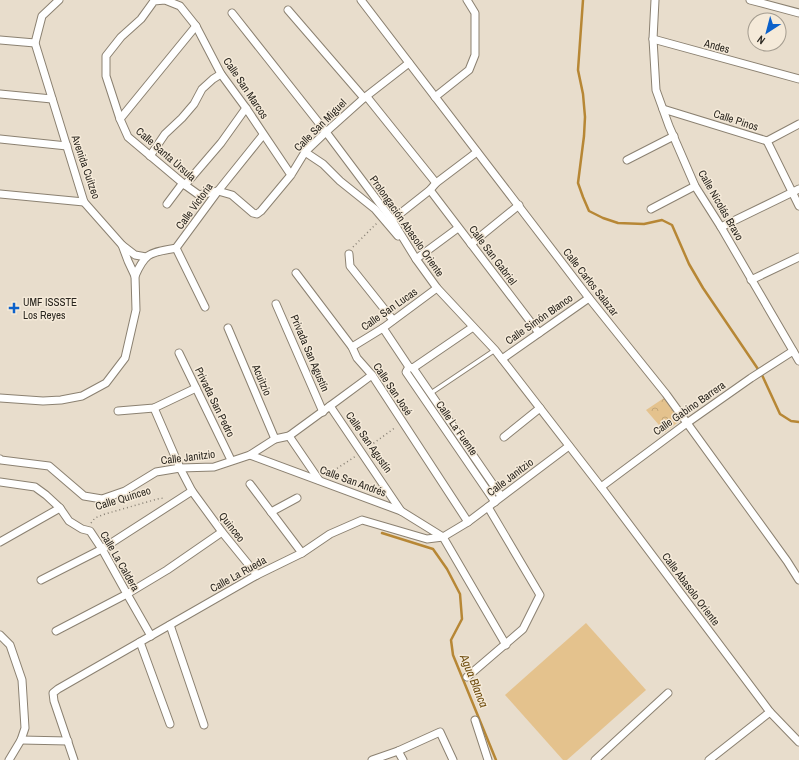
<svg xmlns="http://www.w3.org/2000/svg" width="799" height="760" viewBox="0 0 799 760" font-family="'Archivo Narrow',sans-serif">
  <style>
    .park { fill: url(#park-crowns) }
    .pitch { fill: #e4c28d }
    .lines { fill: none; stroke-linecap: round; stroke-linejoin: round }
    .stream { stroke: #b78735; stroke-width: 2.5 }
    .service-casing { stroke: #8b8171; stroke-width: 5.5 }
    .minor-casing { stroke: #8b8171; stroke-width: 9 }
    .path { stroke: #867f73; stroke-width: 1.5; stroke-dasharray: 1 3; stroke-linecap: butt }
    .service { stroke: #fff; stroke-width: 3.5 }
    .minor { stroke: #fff; stroke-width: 7 }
    .poi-dot { fill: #0c61ca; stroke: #f5ead9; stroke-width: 1.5 }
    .labels { text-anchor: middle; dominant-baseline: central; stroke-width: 3; stroke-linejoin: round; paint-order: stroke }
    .street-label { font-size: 11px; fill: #2b2720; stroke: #f5ead9 }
    .poi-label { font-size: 11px; fill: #2b2720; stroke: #f5ead9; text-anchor: start }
    .water-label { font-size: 12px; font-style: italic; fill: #6f4e10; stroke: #f5ead9 }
  </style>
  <defs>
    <pattern id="park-crowns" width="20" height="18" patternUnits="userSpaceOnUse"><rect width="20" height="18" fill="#e4c28d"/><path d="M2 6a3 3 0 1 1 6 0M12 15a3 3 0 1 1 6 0" fill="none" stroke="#c4a779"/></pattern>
  </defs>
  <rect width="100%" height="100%" fill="#e8ddcc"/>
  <path class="park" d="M664,398L681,420L665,432L646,410Z"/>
  <path class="pitch" d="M586,623L646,690L567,760H563L505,695Z"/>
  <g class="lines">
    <g class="stream">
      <path d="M583,0L578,70L583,94L585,117L584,136L578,183L583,197L589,211L603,218L618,223L644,224L662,220L672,225L689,264L703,288L762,375L780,414L791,421L799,422"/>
      <path d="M382,533L433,549L447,569L460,594L462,619L451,640L453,655L496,760"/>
    </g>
    <g class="service-casing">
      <path id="service" d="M431,393L495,350"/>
    </g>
    <g class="minor-casing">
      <g id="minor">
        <path d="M361,0L589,298L666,394L787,561L799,580"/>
        <path d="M655,0L653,39L656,90L669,126L695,186L721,227L799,361"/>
        <path d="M750,0L799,13"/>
        <path d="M288,10L364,98"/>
        <path d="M232,13L326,132L392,220L416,259L437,288L495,350L601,487L770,712L799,742"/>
        <path d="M653,39L799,79"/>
        <path d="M0,40L35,43"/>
        <path d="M0,94L52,99"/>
        <path d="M367,97L436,183"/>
        <path d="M435,97L469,70L475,55V13L467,0"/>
        <path d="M663,109L767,141L799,124"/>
        <path d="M120,119L196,26"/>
        <path d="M0,139L67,146"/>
        <path d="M767,141L799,206"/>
        <path d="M305,152L323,164L340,181L375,209L398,236"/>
        <path d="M150,156L165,134L182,118L194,104L202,89L213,79L221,74"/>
        <path d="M627,160L674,136"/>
        <path d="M291,175L246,108L221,74L196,26L180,6L165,0L154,1L141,19L121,37L106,56V76L120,119L128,137L185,185L199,195L218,191L232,195L253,213L257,214L261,211L291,175L305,152L326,132L364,98L409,63"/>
        <path d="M185,185L221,143L246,108"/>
        <path d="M430,190L539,333"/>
        <path d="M0,194L84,202"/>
        <path d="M167,204L182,184"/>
        <path d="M651,209L695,186"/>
        <path d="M392,220L430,190L436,183L477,152"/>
        <path d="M721,227L799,189"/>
        <path d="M471,244L519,205"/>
        <path d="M122,245L135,255L146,257"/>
        <path d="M176,248L205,307"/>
        <path d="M349,254L350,266L393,320"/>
        <path d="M416,259L458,228"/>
        <path d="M296,273L352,347L357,358L372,375L468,522"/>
        <path d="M135,276C146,251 151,253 176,248L218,191L263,135"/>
        <path d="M751,280L799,257"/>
        <path d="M276,304L323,412"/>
        <path d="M473,327L413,368L409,367L406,372L495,502"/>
        <path d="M228,328L275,439"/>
        <path d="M383,328L409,367"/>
        <path d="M352,347L383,328L437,288"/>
        <path d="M179,353L231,460"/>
        <path d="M502,359L589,298"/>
        <path d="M413,368L501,496"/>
        <path d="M0,398L43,401L61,400L82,396L106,383L125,358L136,310L135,276L128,261L122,245L84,202L35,43L42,16L59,0"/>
        <path d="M330,406L401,511"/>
        <path d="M154,408L180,468L192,491L222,532L257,575"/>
        <path d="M118,411L154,408L196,388"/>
        <path d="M289,436L319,480"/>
        <path d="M504,437L540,408"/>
        <path d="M250,455L401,511L443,537L506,645"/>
        <path d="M0,459L1,460L49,466L84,496L102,499L125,491L156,472L180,468L214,467L250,455L275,439L289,436L330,406L372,375"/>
        <path d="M0,482L35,487L46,495L60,508L69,521L82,529L90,531L102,549L127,594L151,636"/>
        <path d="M250,484L302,553"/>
        <path d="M601,487L687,423L751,378L793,351"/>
        <path d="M271,512L297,498"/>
        <path d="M0,542L60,508"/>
        <path d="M41,580L102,549L192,491"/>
        <path d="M170,625L204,725"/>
        <path d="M56,631L127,594L167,570L222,532"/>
        <path d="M0,635L10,645L22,680L25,728L21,740L9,760"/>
        <path d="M140,642L170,724"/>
        <path d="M467,677L523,629L540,595L488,507"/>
        <path d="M475,720L488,760"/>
        <path d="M21,740L68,741"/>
        <path d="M398,751L403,760"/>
        <path d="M74,760L54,701L53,693L58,689L257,575L302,553L330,534L362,520L427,539L443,537L468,522L569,446"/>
        <path d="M372,760L398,751L440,732L453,760"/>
        <path d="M595,760L668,693"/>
        <path d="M709,760L770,712"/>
      </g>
    </g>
    <g class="path">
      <path d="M353,247L377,223"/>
      <path d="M367,448L396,427"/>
      <path d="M327,475L356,456"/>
      <path d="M91,523L95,518L105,514L161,498L165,499"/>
    </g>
    <use href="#service" class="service"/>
    <use href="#minor" class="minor"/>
  </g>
  <path class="poi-dot" d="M12 302h4v4h4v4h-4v4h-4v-4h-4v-4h4z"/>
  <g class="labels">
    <g class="street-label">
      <text transform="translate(717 46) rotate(15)">Andes</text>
      <text transform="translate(246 88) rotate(56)">Calle San Marcos</text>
      <text transform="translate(736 120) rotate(18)">Calle Pinos</text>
      <text transform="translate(320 125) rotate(-45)">Calle San Miguel</text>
      <text transform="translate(166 154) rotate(41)">Calle Santa Úrsula</text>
      <text transform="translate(86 167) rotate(71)">Avenida Cuitzeo</text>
      <text transform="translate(721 205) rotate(60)">Calle Nicolás Bravo</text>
      <text transform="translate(194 206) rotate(-54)">Calle Victoria</text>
      <text transform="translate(407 226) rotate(55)">Prolongación Abasolo Oriente</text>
      <text transform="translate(493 255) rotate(53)">Calle San Gabriel</text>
      <text transform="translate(591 282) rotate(52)">Calle Carlos Salazar</text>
      <text transform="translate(389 309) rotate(-35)">Calle San Lucas</text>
      <text transform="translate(539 319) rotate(-35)">Calle Simón Blanco</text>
      <text transform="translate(310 353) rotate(67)">Privada San Agustín</text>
      <text transform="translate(262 380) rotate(67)">Acuitzio</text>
      <text transform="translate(393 389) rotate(56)">Calle San José</text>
      <text transform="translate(215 402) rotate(64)">Privada San Pedro</text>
      <text transform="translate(689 408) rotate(-35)">Calle Gabino Barrera</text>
      <text transform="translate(457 428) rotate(55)">Calle La Fuente</text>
      <text transform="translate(369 442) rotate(55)">Calle San Agustín</text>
      <text transform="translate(188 457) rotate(-7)">Calle Janitzio</text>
      <text transform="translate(510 477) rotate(-37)">Calle Janitzio</text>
      <text transform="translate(353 481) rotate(20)">Calle San Andrés</text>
      <text transform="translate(123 498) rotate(-17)">Calle Quinceo</text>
      <text transform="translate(232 527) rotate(52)">Quinceo</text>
      <text transform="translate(120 561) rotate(60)">Calle La Caldera</text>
      <text transform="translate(238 574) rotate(-29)">Calle La Rueda</text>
      <text transform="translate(691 589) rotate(53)">Calle Abasolo Oriente</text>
    </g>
    <g class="poi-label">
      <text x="23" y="302">UMF ISSSTE<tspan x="23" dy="13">Los Reyes</tspan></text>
    </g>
    <g class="water-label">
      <text transform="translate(474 681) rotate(68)">Agua Blanca</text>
    </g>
  </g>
  <g transform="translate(767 32) rotate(216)"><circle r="19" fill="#f5ead9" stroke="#a49c8f"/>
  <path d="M0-3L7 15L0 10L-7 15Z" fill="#0c61ca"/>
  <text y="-6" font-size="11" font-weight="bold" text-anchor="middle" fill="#2b2720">N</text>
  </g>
</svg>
